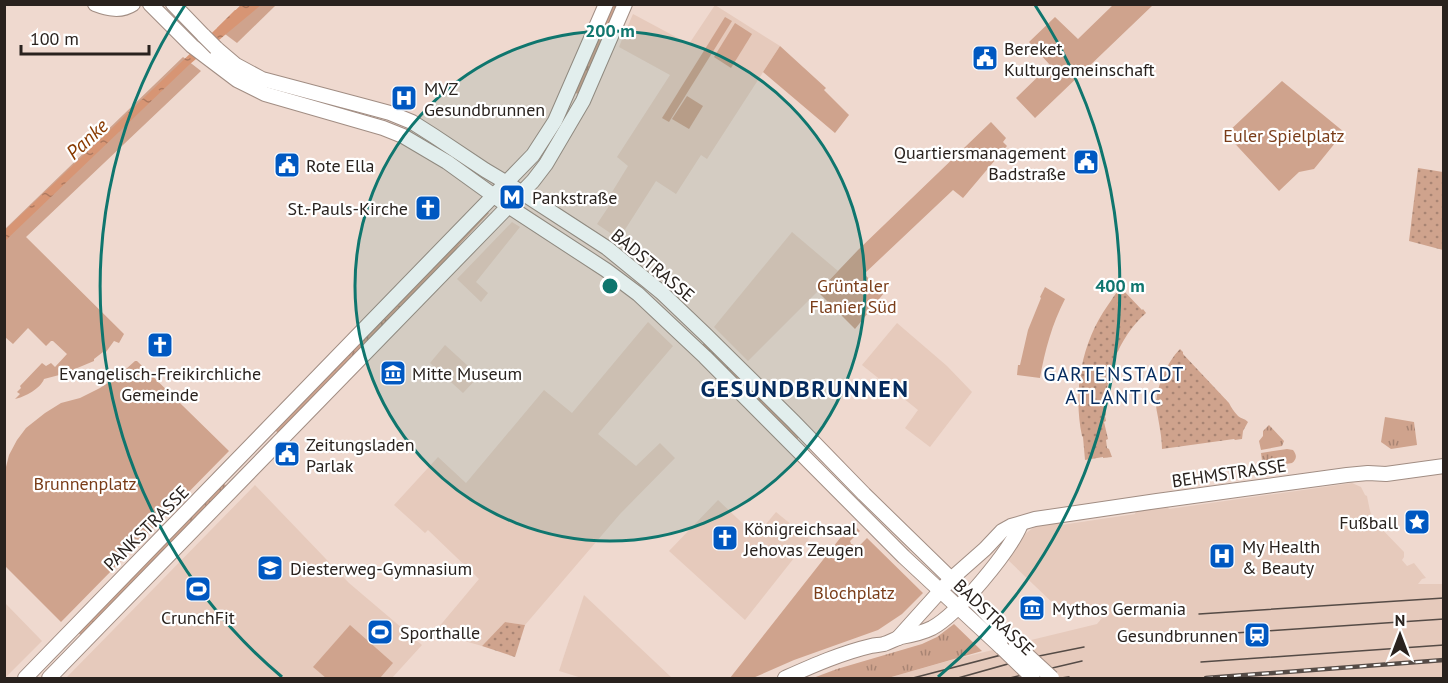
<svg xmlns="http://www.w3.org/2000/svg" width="1448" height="683" viewBox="0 0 1448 683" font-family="'PT Sans',sans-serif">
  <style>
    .built { fill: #e6cabc }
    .grass { fill: url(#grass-tufts) }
    .park { fill: #cfa38d }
    .garden { fill: url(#garden-dots) }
    .water { fill: url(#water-ripples) }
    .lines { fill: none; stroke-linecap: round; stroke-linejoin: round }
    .secondary-casing { stroke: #a18d83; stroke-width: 16 }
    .secondary { stroke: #fff; stroke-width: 14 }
    .tram { stroke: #554b46; stroke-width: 1.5 }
    .rail-casing { stroke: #554b46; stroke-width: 4.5 }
    .rail { stroke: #fff; stroke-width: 2; stroke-dasharray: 7; stroke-linecap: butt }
    .secondary-bridge-casing { stroke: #a18d83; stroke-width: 16; stroke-linecap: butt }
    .secondary-bridge { stroke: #fff; stroke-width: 14 }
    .ring { fill: none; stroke: #0f766e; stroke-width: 3 }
    .labels { text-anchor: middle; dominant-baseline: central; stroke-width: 4.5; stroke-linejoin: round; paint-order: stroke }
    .poi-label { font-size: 18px; fill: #29221e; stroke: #fff; text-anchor: start }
    .park-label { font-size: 18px; fill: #7a3d19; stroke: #fff }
    .street-label { font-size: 18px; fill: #29221e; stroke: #fff }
    .water-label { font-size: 20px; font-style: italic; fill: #893a00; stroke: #fff }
    .neighbourhood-label { font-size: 20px; letter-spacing: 1.5px; fill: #052b5e; stroke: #fff }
    .district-label { font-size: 24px; font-weight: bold; letter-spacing: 1.5px; fill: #052b5e; stroke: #fff }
    .centre { fill: #0f766e; stroke: #fff; stroke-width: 3 }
    .ring-label { font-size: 18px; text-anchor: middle; font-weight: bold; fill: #0f766e; stroke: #fff; stroke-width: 4.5; stroke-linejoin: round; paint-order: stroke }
  </style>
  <defs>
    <pattern id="grass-tufts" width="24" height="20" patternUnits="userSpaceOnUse" patternTransform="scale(1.5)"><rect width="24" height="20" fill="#cfa38d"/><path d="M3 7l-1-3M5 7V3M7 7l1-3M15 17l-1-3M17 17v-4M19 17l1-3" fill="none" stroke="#a88473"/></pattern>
    <pattern id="garden-dots" width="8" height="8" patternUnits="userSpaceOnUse" patternTransform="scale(1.5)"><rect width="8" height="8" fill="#cfa38d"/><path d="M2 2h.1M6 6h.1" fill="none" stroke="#a88473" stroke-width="1.8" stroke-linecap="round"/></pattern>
    <pattern id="water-ripples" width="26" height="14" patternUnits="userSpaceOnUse" patternTransform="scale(1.5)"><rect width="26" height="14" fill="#d79574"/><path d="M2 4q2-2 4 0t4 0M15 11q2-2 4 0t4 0" fill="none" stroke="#ae795f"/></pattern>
  </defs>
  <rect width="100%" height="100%" fill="#efd9cf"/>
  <g class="built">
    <path d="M715,5L780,46L707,159L701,155L676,194L656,181L619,239L597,224L613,200L609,197L628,166L617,157L670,75L619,47L623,37L633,14L689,44Z"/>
    <path d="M512,222L520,227L476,282L488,293L481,302L457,279Z"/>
    <path d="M792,232L838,271L748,361L714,327Z"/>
    <path d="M648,322L673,346L598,434L636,466L660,443L675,458L620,514L525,625L505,622L482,646L468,642L438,628L479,579L428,530L425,533L394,505L438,457L466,483L544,390L572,413Z"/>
    <path d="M897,323L947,366L972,392L930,447L905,428L918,410L862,365Z"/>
    <path d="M445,345L479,376L463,393L430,363Z"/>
    <path d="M1352,483L1361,487L1365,495L1367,496L1370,511L1375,522L1404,552V557L1402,560L1407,566L1414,563L1426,578L1422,579L1418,584H1443V678H888L948,661L1025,642L1027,641L1097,624L1102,618L1081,612L1066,606L1058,608L1007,559L1018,539L1033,528L1042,524L1059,522L1061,525L1135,514L1136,511L1167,506L1169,509Z"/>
    <path d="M255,485L349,583L422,645L392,678H66Z"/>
    <path d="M718,500L756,536L776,512L809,539L745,620L669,551Z"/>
    <path d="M584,595L672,678H582L559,671Z"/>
    <path d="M5,603L42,641L5,678H4Z"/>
  </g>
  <g class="grass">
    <path d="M612,5H618L580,94L574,93Z"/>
    <path d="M486,211L489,213L459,245L445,265L278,434L275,429Z"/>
    <path d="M704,343L799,437L795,442L700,347Z"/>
    <path d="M1385,417L1414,422L1417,445L1391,449L1381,442Z"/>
    <path d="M1269,425L1284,441L1282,446L1261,450L1259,441L1263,436V431Z"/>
    <path d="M1287,449L1293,450C1297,455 1297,459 1292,463L1263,468L1261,453Z"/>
    <path d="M223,483L227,486L82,636L77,632Z"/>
    <path d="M954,624L982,651L888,678H813L837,669L922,644L937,637Z"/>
  </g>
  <g class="park">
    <path d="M1114,4L1153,5L1035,118L1016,98L1050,65L1029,42L1055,17L1078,39Z"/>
    <path d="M241,5H276L237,43L217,28Z"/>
    <path d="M725,17L732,21L669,122L662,118Z"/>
    <path d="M735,23L752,34L731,68L714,57Z"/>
    <path d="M780,46L826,88L824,90L849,115L835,133L763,72Z"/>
    <path d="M183,57L201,71L26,237L124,334L119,343L114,341L106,352H103L94,359V361L63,374L44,379C41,388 25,397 15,399L20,394L17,392L21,388L20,386L42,363L46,366L51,363L55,367L67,354L53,341H51L46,346L28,328L13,344L5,337V229Z"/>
    <path d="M1282,81L1344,132L1314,169L1299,172L1279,191L1226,134Z"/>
    <path d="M687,96L703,106L689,129L672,119Z"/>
    <path d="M991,122L1006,138L1003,142L1007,146L963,198L953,190L864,274L884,293L855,329L818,292L858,250Z"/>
    <path d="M1045,287L1065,299C1052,324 1045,350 1040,378L1017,375L1018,365H1020L1028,330L1041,298L1040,297Z"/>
    <path d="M135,361H137L229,451L61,622L5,566L4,475L9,455L17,440L26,428L45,413L61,403L80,398L100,388L116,378Z"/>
    <path d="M852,523L860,531L850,541L851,544H852L857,548L867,538L923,593L902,614L878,630L794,660L753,678H730Z"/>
    <path d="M350,625L393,663L380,678H326L313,667Z"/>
  </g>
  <g class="garden">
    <path d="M1418,168L1443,172V250L1409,241Z"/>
    <path d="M1122,287L1124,289V291L1142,310L1143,309L1146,313C1118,338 1104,376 1106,415L1105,416L1106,421L1104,422L1108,439L1106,440L1107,448L1109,449L1112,457L1103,458V457L1085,460L1083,437L1082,436C1073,391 1081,343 1108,305C1113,298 1116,292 1122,287Z"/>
    <path d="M1180,349L1183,352V354L1229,403C1231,407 1234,412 1238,416C1242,419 1244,418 1248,422L1243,431L1242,439L1235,440L1234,439L1162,449C1162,438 1159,423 1157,412C1153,392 1167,362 1180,349Z"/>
    <path d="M505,622L525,625L515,657L482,646Z"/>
  </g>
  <path class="water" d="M241,5H261L190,64L5,241V230L217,28L235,10H236Z"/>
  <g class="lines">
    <g class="secondary-casing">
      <g id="secondary">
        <path d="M95,4C108,9 121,12 133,4"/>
        <path d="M150,4L192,46L237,80L265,94L383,128L403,136L447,162L508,206L606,270L638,294L705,357L904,557L1002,648"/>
        <path d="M173,4L204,36"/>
        <path d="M216,48L236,65L262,79L364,106L390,113L412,122L434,136L485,170L507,183L607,248L661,292L706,335L793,421L864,494L981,608L1016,645"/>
        <path d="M898,638L951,579L985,549L1002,531L1011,526L1035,519L1157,501L1347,475L1368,473L1386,474L1444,466"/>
        <path d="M25,678L533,155L555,121L606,4"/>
        <path d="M49,678L533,181L546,164L583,101L625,4"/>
        <path d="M785,678C812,666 841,653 871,646C875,645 880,645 884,644C890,642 895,639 901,637C912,635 922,633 932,628C958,614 1010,551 1021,524"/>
      </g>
    </g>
    <use href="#secondary" class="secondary"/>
    <g class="tram">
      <path d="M1199,614L1444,598"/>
      <path d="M1205,635L1444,619"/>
      <path d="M1201,662L1444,645"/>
      <path d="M913,678L1032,647"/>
      <path d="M958,678L1029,658L1084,647"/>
      <path d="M1010,678L1082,661"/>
      <path d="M1061,678L1069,677"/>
    </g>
    <g class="rail-casing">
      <path id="rail" d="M1206,678L1444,660"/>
    </g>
    <use href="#rail" class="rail"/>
    <g class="secondary-bridge-casing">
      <g id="secondary-bridge">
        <path d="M204,36L216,48"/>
        <path d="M1016,645L1052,678"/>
        <path d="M1002,648L1033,678"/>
      </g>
    </g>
    <use href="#secondary-bridge" class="secondary-bridge"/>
  </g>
  <circle cx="610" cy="286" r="255" fill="#0f766e" fill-opacity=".12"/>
  <g class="ring">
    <circle cx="610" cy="286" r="255"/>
    <path d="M282 677A510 510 0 0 1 185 5M1035 5A510 510 0 0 1 938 677"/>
  </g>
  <defs>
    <g id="civic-square" transform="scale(1.35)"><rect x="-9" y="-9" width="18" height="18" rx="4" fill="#0058c1" stroke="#fff"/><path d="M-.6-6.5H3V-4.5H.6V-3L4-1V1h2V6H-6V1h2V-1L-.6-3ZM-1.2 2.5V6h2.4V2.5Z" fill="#fff"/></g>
    <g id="hospital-square" transform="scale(1.35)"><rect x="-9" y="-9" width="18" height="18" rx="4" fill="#0058c1" stroke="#fff"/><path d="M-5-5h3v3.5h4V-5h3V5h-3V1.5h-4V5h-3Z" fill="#fff"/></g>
    <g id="metro-square" transform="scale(1.35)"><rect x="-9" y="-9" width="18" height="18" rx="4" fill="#0058c1" stroke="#fff"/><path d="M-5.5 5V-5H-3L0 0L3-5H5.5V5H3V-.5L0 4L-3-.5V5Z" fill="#fff"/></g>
    <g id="church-square" transform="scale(1.35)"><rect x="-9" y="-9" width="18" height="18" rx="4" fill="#0058c1" stroke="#fff"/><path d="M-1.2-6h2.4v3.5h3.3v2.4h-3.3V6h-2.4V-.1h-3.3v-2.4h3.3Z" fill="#fff"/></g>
    <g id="museum-square" transform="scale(1.35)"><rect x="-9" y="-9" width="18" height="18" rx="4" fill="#0058c1" stroke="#fff"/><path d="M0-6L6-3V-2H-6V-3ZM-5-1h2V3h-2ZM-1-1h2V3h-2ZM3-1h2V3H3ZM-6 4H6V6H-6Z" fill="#fff"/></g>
    <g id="sight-square" transform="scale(1.35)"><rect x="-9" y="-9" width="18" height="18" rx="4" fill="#0058c1" stroke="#fff"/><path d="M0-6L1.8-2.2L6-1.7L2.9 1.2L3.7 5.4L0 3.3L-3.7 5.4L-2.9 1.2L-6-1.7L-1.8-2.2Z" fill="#fff"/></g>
    <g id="school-square" transform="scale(1.35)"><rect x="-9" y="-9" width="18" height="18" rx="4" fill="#0058c1" stroke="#fff"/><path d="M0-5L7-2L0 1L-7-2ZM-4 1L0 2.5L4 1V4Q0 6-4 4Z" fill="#fff"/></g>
    <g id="stadium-square" transform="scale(1.35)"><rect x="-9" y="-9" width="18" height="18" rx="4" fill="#0058c1" stroke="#fff"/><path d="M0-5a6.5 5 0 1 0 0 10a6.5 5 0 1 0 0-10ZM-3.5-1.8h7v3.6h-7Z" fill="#fff"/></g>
    <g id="station-square" transform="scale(1.35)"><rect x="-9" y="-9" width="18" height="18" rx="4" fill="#0058c1" stroke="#fff"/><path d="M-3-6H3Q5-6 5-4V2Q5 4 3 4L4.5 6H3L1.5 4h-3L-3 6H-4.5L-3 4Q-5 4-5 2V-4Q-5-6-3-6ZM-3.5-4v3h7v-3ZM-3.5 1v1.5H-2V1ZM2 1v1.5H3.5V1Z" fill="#fff"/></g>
  </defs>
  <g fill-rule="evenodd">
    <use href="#civic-square" x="985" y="58"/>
    <use href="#hospital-square" x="404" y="98"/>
    <use href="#civic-square" x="1086" y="162"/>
    <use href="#civic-square" x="287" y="165"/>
    <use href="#metro-square" x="512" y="197"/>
    <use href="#church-square" x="428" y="208"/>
    <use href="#church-square" x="160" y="345"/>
    <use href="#museum-square" x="393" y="373"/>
    <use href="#civic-square" x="287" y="454"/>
    <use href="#sight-square" x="1417" y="522"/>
    <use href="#church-square" x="725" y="538"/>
    <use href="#hospital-square" x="1222" y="556"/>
    <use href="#school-square" x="270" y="568"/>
    <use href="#stadium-square" x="198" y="589"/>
    <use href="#museum-square" x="1032" y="608"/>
    <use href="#stadium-square" x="380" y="632"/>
    <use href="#station-square" x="1257" y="635"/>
  </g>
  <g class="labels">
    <g class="poi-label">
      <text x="1004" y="48">Bereket<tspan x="1004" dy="21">Kulturgemeinschaft</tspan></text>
      <text x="424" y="88">MVZ<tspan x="424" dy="21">Gesundbrunnen</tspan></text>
      <text x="1066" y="152" text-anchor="end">Quartiersmanagement<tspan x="1066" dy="21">Badstraße</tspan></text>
      <text x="306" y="165">Rote Ella</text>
      <text x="532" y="197">Pankstraße</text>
      <text x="408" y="208" text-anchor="end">St.-Pauls-Kirche</text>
      <text x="160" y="373" text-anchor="middle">Evangelisch-Freikirchliche<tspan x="160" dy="21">Gemeinde</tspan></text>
      <text x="412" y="373">Mitte Museum</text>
      <text x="306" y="444">Zeitungsladen<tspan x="306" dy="21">Parlak</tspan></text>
      <text x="1398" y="522" text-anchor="end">Fußball</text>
      <text x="744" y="528">Königreichsaal<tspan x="744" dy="21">Jehovas Zeugen</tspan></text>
      <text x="1242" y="546">My Health<tspan x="1242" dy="21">&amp; Beauty</tspan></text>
      <text x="290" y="568">Diesterweg-Gymnasium</text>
      <text x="1052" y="608">Mythos Germania</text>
      <text x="198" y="617" text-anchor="middle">CrunchFit</text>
      <text x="400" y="632">Sporthalle</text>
      <text x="1238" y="635" text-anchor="end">Gesundbrunnen</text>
    </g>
    <g class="park-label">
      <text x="1284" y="135">Euler Spielplatz</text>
      <text x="853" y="285">Grüntaler<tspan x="853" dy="21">Flanier Süd</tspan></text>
      <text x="85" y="483">Brunnenplatz</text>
      <text x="854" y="592">Blochplatz</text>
    </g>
    <g class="street-label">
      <text transform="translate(653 265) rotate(40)">BADSTRASSE</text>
      <text transform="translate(1229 473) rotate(-8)">BEHMSTRASSE</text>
      <text transform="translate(146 528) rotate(-45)">PANKSTRASSE</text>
      <text transform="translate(994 617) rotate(43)">BADSTRASSE</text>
    </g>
    <g class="water-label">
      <text transform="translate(87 139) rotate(-43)">Panke</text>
    </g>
    <g class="neighbourhood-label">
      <text x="1114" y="374">GARTENSTADT<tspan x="1114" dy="23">ATLANTIC</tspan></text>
    </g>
    <g class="district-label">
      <text x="805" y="388">GESUNDBRUNNEN</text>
    </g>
  </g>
  <circle cx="610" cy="286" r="9" class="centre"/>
  <g class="ring-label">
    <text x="610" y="37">200 m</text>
    <text x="1120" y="292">400 m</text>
  </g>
  <rect width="1448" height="683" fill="none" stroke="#29221e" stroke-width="12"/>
  <g transform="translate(1400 635)" stroke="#ffffff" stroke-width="4.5" paint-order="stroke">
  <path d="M0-4.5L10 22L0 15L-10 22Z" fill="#29221e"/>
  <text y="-9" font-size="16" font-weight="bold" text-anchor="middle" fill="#29221e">N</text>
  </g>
  <path d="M21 45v9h128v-9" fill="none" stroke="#29221e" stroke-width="3"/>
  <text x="30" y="45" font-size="18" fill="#29221e" stroke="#ffffff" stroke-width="4.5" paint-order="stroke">100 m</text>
</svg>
